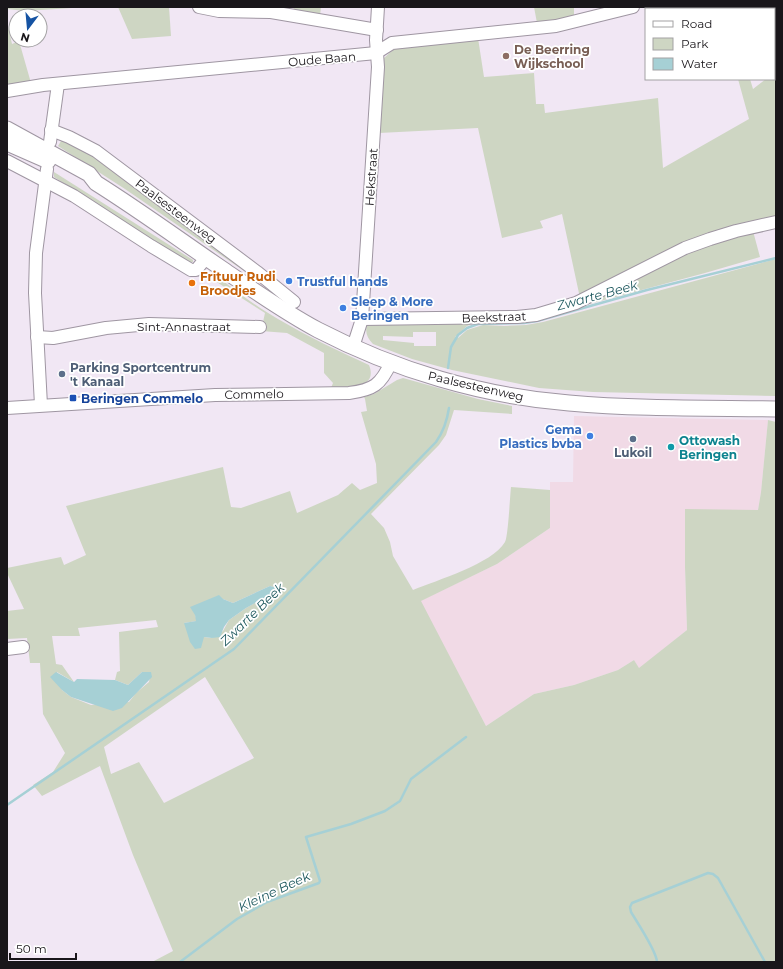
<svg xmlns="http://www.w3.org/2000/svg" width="783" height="969" viewBox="0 0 783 969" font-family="Montserrat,sans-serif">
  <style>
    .commercial { fill: #f1dae6 }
    .green { fill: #ced6c3; fill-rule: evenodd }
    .water { fill: #a6d0d5 }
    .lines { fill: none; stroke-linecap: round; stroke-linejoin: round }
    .stream { stroke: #a6d0d5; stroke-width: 2.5 }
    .minor-casing { stroke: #9f96a2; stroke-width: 14 }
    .major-casing { stroke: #9f96a2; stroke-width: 17 }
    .minor { stroke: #fff; stroke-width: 12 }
    .major { stroke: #fff; stroke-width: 15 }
    .education-dot { fill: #8d6e63; stroke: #fff; stroke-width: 1.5 }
    .shop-dot { fill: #3f7fe0; stroke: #fff; stroke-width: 1.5 }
    .food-dot { fill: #e8710a; stroke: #fff; stroke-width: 1.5 }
    .service-dot { fill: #5c6f8a; stroke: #fff; stroke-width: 1.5 }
    .transit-dot { fill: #1a4fb4; stroke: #fff; stroke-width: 1.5 }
    .culture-dot { fill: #0f9aa8; stroke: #fff; stroke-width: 1.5 }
    .labels { text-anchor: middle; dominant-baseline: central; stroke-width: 3.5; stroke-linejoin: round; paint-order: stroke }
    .education-label { font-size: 12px; font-weight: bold; fill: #785e54; stroke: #fff; text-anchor: start }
    .street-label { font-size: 12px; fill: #19161a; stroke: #fff }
    .food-label { font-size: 12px; font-weight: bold; fill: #c56008; stroke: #fff; text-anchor: start }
    .shop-label { font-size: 12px; font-weight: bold; fill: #366cbe; stroke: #fff; text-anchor: start }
    .service-label { font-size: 12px; font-weight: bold; fill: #4e5e75; stroke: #fff; text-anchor: start }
    .transit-label { font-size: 12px; font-weight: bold; fill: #164399; stroke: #fff; text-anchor: start }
    .culture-label { font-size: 12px; font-weight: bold; fill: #0d838f; stroke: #fff; text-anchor: start }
    .water-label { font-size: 13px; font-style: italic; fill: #205a60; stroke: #fff }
  </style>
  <rect width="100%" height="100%" fill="#f1e7f4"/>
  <path class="commercial" d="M574,416L768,420L761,492L758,510L685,567L687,630L639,669L634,660L618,670L574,685L534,694L486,726L420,601L497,564L550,528V482H573Z"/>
  <g class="green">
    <path d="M7,7H72V8L25,11L7,9Z"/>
    <path d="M118,7H169L171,36L132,39Z"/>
    <path d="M294,7H321L320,16L293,11Z"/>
    <path d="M534,7H574V17L537,23Z"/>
    <path d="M7,22L12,44L19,41L31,83L7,88Z"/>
    <path d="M478,38L484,77L534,73L536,104H544L545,113L658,98L663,168L749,119L738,79H750L753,89L766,79H774V72L776,71V219L755,224L580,298L562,214L540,221L543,228L502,238L478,128L379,133L384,58L394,49L411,45Z"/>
    <path d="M61,141H68L88,149L263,284L125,189L58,146Z"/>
    <path d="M54,172L193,260V262H188L54,177Z"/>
    <path d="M753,231L760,257L705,273L526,321H480L467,326L455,337L458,338L467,330L483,325L504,326L526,325L543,322L776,259V396L593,392L539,388L452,370L412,359L373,344C367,338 364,331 368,323L373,322L501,320L536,317L573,308L589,301L691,250L715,241ZM413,332H436V346H414V343L383,340V336L413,337Z"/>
    <path d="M214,274C235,290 255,306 278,319C307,336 338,351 369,365C379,390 345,387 331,388L333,383L324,373V353L287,333L261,331L265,313L212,279Z"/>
    <path d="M403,378L478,399L512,406V414L454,410L446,435L439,445L371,514L384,528L390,542L393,556L413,590C437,580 492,564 505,542C508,538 510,496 511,487L550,490V528L497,564L421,601L486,726L534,694L574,685L618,670L634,660L639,668L687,630L685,567V509L758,510L761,492L768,420L776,422V962H152L173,951L133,855L100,766L42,796L33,785L53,772L65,753L43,714L40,663H30L27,638L7,639V611L24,609L7,573V568L61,557L64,565L86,555L66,506L223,467L231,507L241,508L290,491L297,513L338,495L352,483L360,490L377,483L376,464L361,412L367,411L365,399L364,397L374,394L397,380ZM270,586L279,589L246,608L229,620L223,631L212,638L204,637L184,623L197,621L195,615L223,599L233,603ZM156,620L158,627L119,632L120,671L117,672L115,680L128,685L142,672H151L149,682L136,693L129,702L91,705L71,697L62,690L57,672L74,682L62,665L56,664L52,636H80L78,628ZM205,677L254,758L164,803L139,762L111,774L104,747Z"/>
  </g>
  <g class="water">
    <path d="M270,586L280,589L246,608L229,620L224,627L220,637L212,638L204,637L201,648L195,649L190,642L184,623L196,621L195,615L190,607L219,595L223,599L233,603Z"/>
    <path d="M56,672L74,682L77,679L115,680L128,685L142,672H151L152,677L122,708L113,711L71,697L62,690L50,677Z"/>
  </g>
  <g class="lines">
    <g class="stream">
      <path d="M448,368L451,347L458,335L467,328L478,324L524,323L537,321L647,290L776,258"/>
      <path d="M7,805L234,649L436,442C444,431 447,421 449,408"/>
      <path d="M180,962L237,919L267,902L319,883L320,881L306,837L351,824L385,811L400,801L411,779L466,737"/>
      <path d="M657,962C657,952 637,922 631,912L630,907L632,903L708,873L713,874L718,878L765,962"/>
    </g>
    <g class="minor-casing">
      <g id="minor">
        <path d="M199,7L219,11L271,12L377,30"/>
        <path d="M7,91L43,85L376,53L392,43L556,26L633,7"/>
        <path d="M51,130L69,137L96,151L257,272L294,302"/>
        <path d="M50,142L58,84"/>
        <path d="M7,161L74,196L151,246L191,270H196L206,258"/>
        <path d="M362,319L517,317L536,315L576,303L685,248L710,239L736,231L776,222"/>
        <path d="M37,337L53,338L106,328L149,324L260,327"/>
        <path d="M353,347L362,319L378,67L376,40L378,7"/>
        <path d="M41,405L35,293L36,253L47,169"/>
        <path d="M7,408L215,395L349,393C373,390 381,385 391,362"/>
        <path d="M7,649L23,647"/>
      </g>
    </g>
    <g class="major-casing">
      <g id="major">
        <path d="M7,129L89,174L96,183C139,210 180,240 221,268C253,290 284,312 318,330C395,370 482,396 569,403C638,409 707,408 776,409"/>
        <path d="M7,143L48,161"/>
      </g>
    </g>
    <use href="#minor" class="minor"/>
    <use href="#major" class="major"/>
  </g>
  <circle class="education-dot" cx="506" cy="56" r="4"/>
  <g class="shop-dot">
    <circle cx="289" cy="281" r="4"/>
    <circle cx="343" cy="308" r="4"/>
    <circle cx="590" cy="436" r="4"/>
  </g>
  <circle class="food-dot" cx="192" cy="283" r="4"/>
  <g class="service-dot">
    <circle cx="62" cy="374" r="4"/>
    <circle cx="633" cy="439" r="4"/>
  </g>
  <rect class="transit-dot" x="69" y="394" width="8" height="8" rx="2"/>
  <circle class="culture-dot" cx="671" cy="447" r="4"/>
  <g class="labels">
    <g class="education-label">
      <text x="514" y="49">De Beerring<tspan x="514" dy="14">Wijkschool</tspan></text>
    </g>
    <g class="street-label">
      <text transform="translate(322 59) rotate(-5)">Oude Baan</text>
      <text transform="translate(371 177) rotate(-86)">Hekstraat</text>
      <text transform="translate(176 211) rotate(37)">Paalsesteenweg</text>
      <text transform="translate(494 317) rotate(-2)">Beekstraat</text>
      <text x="184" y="326">Sint-Annastraat</text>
      <text transform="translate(476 386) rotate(13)">Paalsesteenweg</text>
      <text transform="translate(254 394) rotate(-1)">Commelo</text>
    </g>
    <g class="food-label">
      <text x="200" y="276">Frituur Rudi<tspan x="200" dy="14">Broodjes</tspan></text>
    </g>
    <g class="shop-label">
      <text x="297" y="281">Trustful hands</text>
      <text x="351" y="301">Sleep &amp; More<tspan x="351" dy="14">Beringen</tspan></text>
      <text x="582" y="429" text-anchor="end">Gema<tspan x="582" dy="14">Plastics bvba</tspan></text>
    </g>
    <g class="service-label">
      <text x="70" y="367">Parking Sportcentrum<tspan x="70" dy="14">'t Kanaal</tspan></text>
      <text x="633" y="452" text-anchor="middle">Lukoil</text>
    </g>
    <g class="transit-label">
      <text x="81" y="398">Beringen Commelo</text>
    </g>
    <g class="culture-label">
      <text x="679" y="440">Ottowash<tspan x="679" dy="14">Beringen</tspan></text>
    </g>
    <g class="water-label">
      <text transform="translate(597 295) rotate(-15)">Zwarte Beek</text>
      <text transform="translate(252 614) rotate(-44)">Zwarte Beek</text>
      <text transform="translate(274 891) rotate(-25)">Kleine Beek</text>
    </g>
  </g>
  <rect width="783" height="969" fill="none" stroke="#19161a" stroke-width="16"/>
  <rect x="645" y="8" width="130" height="72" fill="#ffffff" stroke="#a3a2a3"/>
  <rect x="653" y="21" width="20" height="6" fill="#ffffff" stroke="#a3a2a3"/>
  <text x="681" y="28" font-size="12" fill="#19161a">Road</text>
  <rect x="653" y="38" width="20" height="12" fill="#ced6c3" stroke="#a3a2a3"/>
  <text x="681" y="48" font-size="12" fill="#19161a">Park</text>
  <rect x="653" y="58" width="20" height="12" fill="#a6d0d5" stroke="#a3a2a3"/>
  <text x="681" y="68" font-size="12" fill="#19161a">Water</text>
  <g transform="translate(28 28) rotate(196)"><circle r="19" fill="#ffffff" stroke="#a3a2a3"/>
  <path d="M0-3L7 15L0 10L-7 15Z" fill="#1553a3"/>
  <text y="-6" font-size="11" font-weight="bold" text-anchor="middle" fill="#19161a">N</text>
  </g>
  <path d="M10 953v6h66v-6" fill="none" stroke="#19161a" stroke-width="2"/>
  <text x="16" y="953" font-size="12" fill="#19161a" stroke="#ffffff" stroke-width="3" paint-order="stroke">50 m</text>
</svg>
